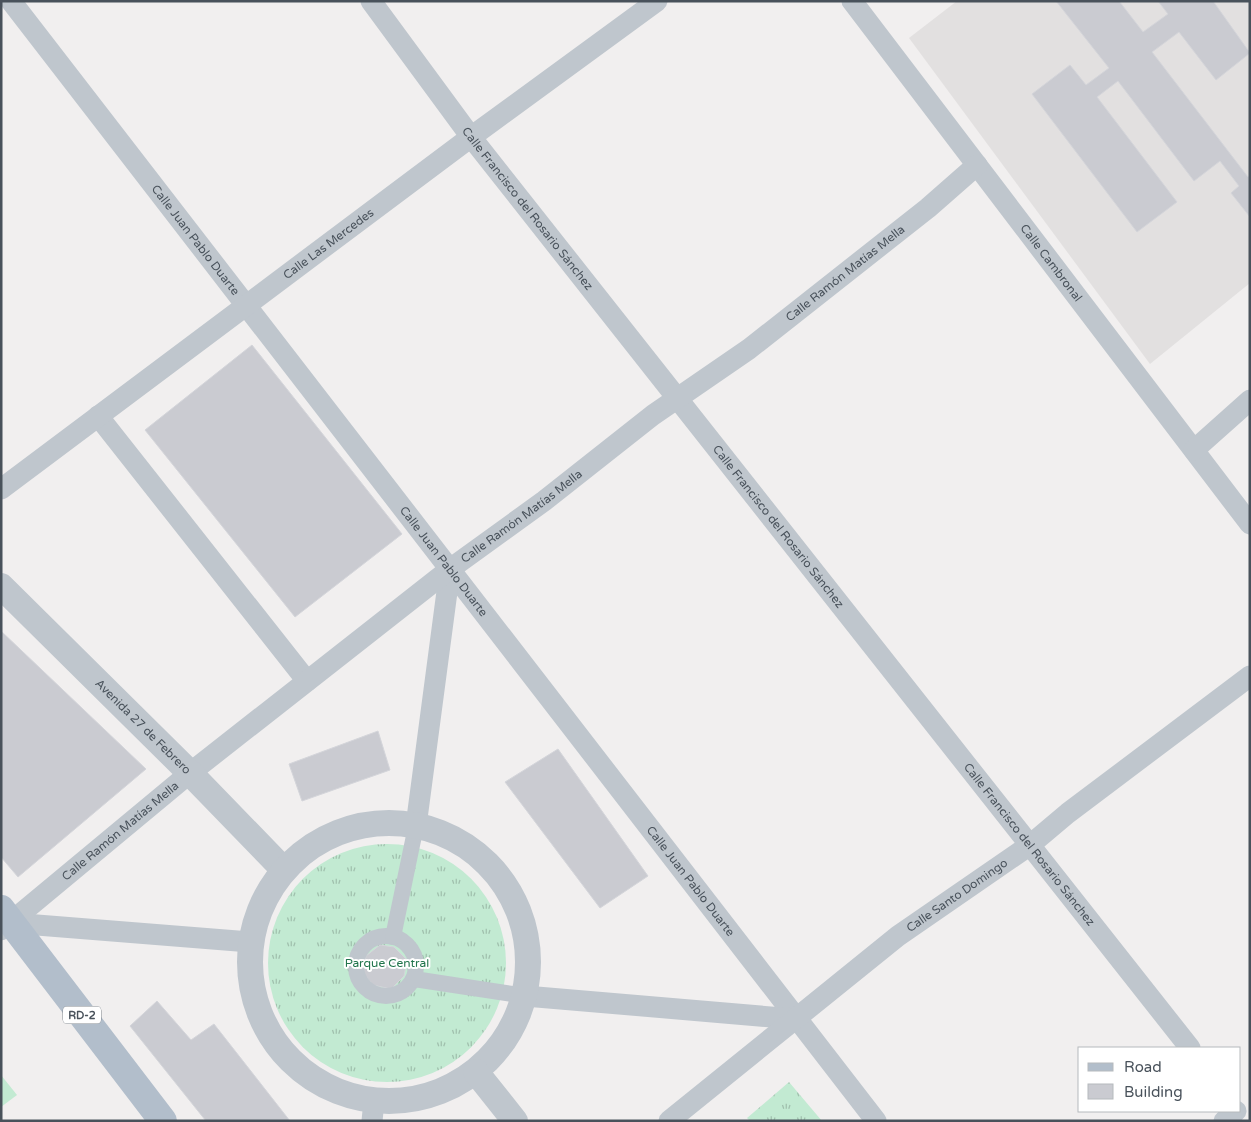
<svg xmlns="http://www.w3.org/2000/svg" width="1251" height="1122" viewBox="0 0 1251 1122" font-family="'Varela Round',sans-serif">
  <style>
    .education { fill: #e2e0e0 }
    .park { fill: url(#park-tufts) }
    .pitch { fill: #c2ead2 }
    .building { fill: #cacbd1; stroke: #d4d5da }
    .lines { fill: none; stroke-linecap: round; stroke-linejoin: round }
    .pedestrian { stroke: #bfc6cd; stroke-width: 16 }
    .minor { stroke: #bfc6cd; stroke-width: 21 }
    .tertiary { stroke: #bfc6cd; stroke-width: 26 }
    .primary { stroke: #b2becb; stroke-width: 28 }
    .labels { text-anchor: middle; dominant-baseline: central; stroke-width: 4; stroke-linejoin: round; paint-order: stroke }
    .shield { fill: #fff; stroke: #80868c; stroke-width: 1 }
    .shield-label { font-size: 11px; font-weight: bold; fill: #49525b }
    .street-label { font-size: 12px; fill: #49525b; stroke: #fff }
    .park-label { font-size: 12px; fill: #21754c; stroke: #fff }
  </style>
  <defs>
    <pattern id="park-tufts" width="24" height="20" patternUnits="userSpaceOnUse" patternTransform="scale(1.25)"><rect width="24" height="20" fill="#c2ead2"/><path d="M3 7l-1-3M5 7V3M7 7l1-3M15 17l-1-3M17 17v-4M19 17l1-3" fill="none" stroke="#a0c0ad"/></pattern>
  </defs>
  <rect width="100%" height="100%" fill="#f1efef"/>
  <path class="education" d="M957,1H1250V283L1150,364L909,38Z"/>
  <g class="park">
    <circle cx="387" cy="963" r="119"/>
    <path d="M789,1082L822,1121H750L747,1118Z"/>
  </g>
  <path class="pitch" d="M1,1075L17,1095L1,1107Z"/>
  <g class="building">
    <path d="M1056,1H1119L1143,32L1168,14L1158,1H1213L1250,53L1216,80L1179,32L1152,52L1248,177L1250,176V217L1231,193L1239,186L1220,161L1194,181L1118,81L1097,97L1177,202L1137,232L1032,94L1070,65L1086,85L1109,68Z"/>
    <path d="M252,345L402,534L295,617L145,430Z"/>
    <path d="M1,631L146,769L18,877L1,857Z"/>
    <path d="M378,731L390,770L302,801L289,764Z"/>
    <path d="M558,749L648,876L600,908L505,782Z"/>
    <path d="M380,945L394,947L407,960L404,976L391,989L373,985L363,973L366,956Z"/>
    <path d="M157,1001L191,1040L214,1024L290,1121H206L130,1026Z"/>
  </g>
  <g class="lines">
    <g class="pedestrian">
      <circle cx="386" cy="966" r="30"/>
      <path d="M393,937L416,826"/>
      <path d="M414,979L525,996"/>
    </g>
    <g class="minor">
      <path id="s1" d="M11,1L876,1121"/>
      <path id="s2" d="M371,1L471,137L1190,1048"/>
      <path id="s3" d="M852,1L1250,524"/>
      <path d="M98,416L307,681"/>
      <path d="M1194,450L1250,400"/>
      <path id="s4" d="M1,489L471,137L657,1"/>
      <path d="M416,826L450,569"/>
      <path d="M12,923L250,942"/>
      <path id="s5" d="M1,930L190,773L450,569L544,501L653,415L749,349L928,208L977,165"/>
      <path d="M525,996L795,1019"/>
      <path d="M372,1121L374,1101"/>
      <path id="s6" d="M669,1121L898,936L1030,845L1068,813L1250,676"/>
      <path d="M1224,1121L1236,1111"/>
    </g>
    <g class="tertiary">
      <path id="s7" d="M1,586L190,773L284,870"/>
      <circle cx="389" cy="962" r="139"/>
      <path d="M476,1072L515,1121"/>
    </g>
    <path class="primary" d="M1,909L163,1121"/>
  </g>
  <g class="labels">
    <rect class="shield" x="63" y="1006.5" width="38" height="17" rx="4"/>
    <g class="shield-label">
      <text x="82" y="1015">RD-2</text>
    </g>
    <g class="street-label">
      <text stroke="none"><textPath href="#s2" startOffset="260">Calle Francisco del Rosario Sánchez</textPath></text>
      <text stroke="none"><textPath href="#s1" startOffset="302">Calle Juan Pablo Duarte</textPath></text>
      <text stroke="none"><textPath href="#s4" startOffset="409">Calle Las Mercedes</textPath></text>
      <text stroke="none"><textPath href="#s3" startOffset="329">Calle Cambronal</textPath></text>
      <text stroke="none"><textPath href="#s5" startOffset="1070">Calle Ramón Matías Mella</textPath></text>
      <text stroke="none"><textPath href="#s5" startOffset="665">Calle Ramón Matías Mella</textPath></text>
      <text stroke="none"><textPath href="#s2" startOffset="665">Calle Francisco del Rosario Sánchez</textPath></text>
      <text stroke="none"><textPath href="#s1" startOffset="708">Calle Juan Pablo Duarte</textPath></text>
      <text stroke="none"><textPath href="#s7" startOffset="200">Avenida 27 de Febrero</textPath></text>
      <text stroke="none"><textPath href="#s5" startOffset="155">Calle Ramón Matías Mella</textPath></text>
      <text stroke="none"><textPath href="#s2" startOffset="1070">Calle Francisco del Rosario Sánchez</textPath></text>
      <text stroke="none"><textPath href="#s1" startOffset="1112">Calle Juan Pablo Duarte</textPath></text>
      <text stroke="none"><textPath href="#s6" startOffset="366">Calle Santo Domingo</textPath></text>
    </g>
    <g class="park-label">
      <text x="387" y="963">Parque Central</text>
    </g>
  </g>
  <rect width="1251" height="1122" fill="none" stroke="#49525b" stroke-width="5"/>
  <rect x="1078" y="1047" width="162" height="65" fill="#ffffff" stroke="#b6babd"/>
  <rect x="1088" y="1063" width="25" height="8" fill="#b2becb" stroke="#b6babd"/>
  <text x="1124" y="1072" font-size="15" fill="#49525b">Road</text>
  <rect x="1088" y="1084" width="25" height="15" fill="#cacbd1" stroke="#b6babd"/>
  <text x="1124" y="1097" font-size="15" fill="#49525b">Building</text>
</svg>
